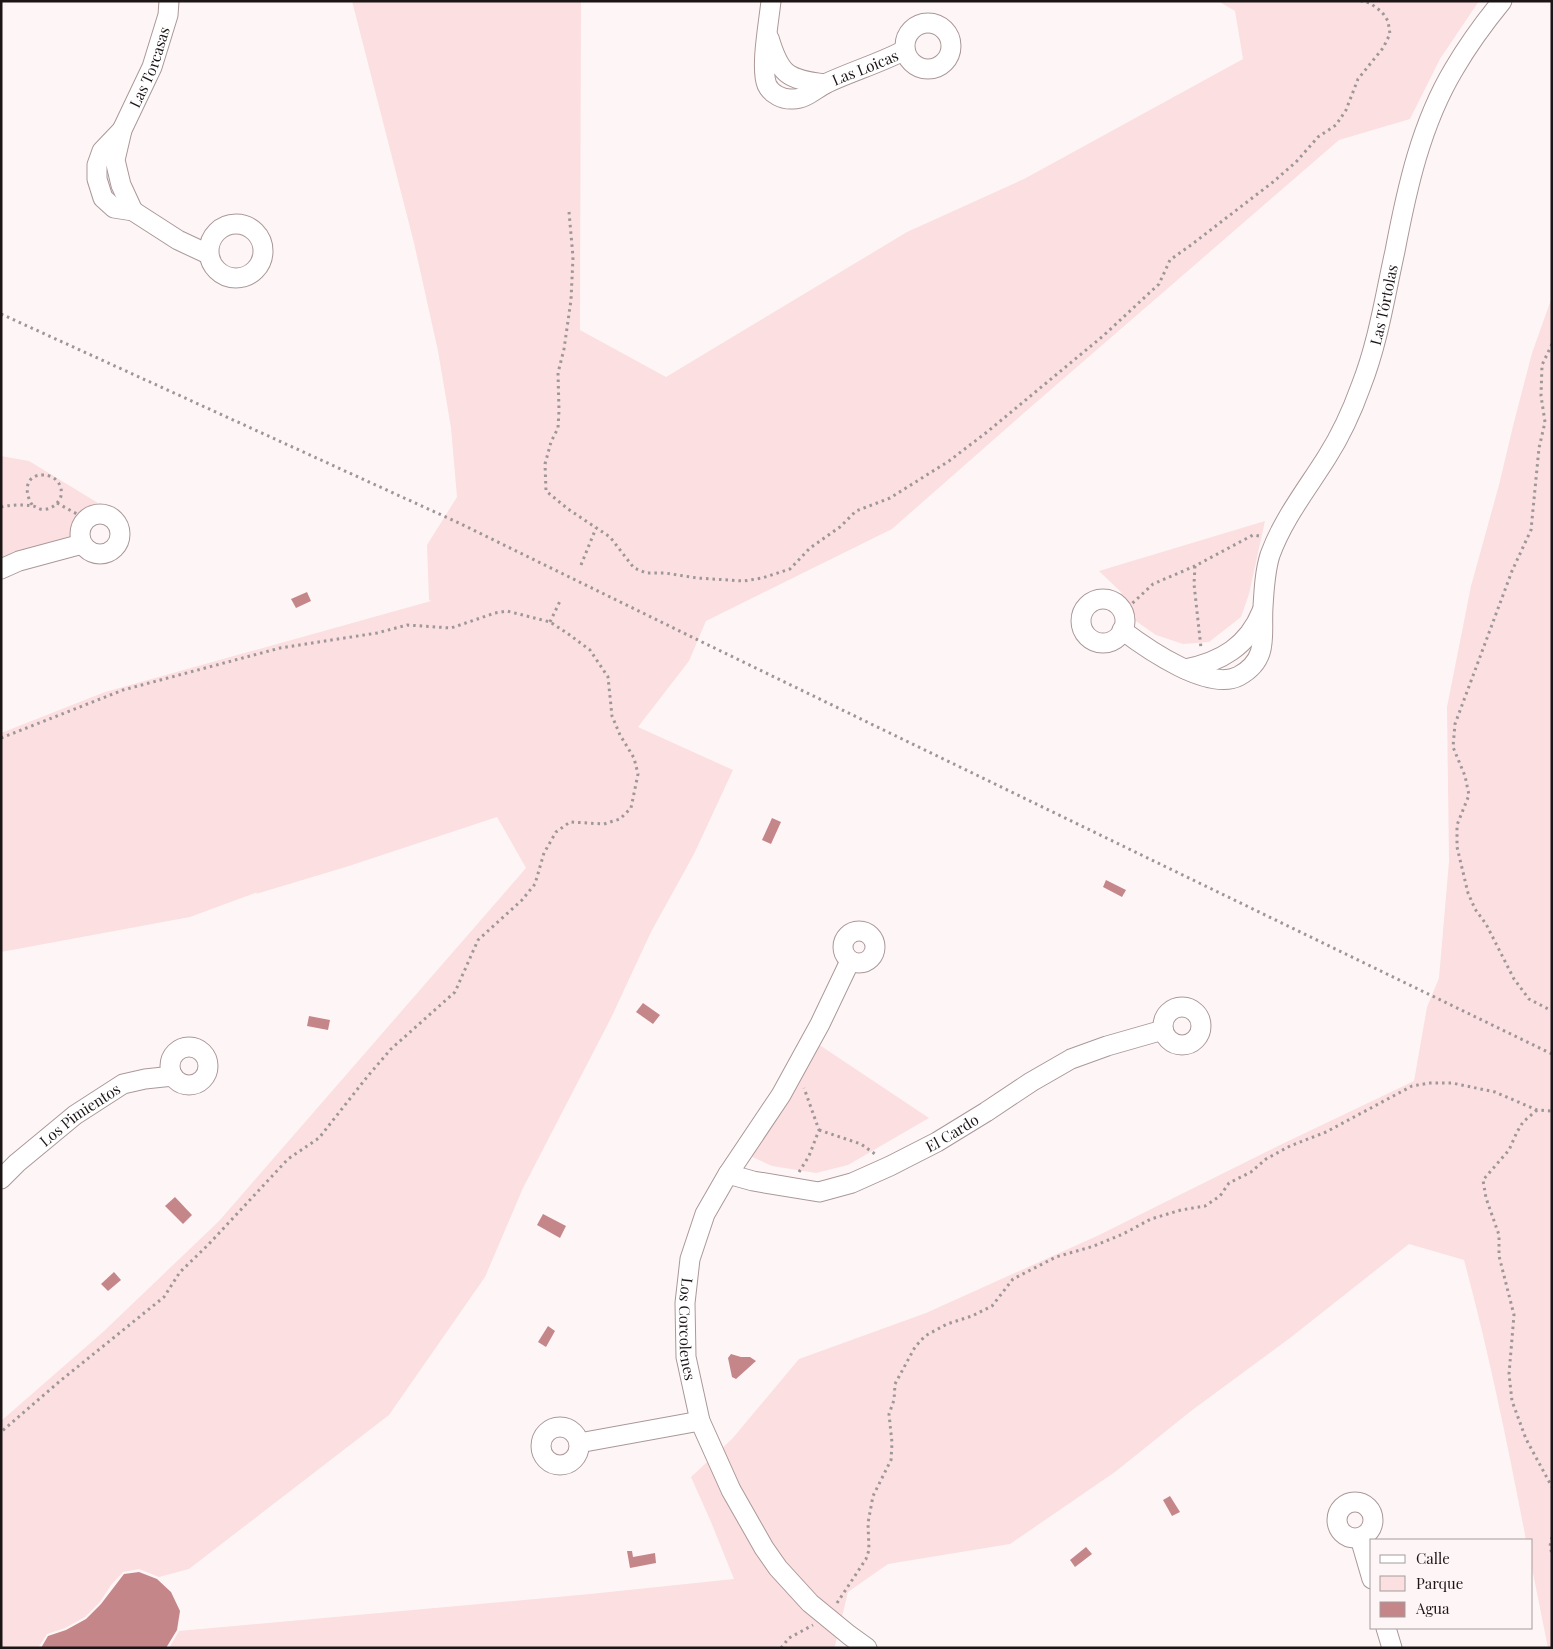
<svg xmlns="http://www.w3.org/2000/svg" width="1553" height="1649" viewBox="0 0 1553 1649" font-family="'Playfair Display',serif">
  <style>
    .green { fill: #fcdfe0 }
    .water { fill: #c5868a }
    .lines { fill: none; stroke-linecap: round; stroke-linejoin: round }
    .minor-casing { stroke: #ab9899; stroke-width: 21 }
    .path { stroke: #9e9797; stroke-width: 3; stroke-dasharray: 2.5 4; stroke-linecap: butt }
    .minor { stroke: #fff; stroke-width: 19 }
    .labels { text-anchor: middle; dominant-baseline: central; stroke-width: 4.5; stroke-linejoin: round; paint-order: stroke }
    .street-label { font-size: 15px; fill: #1c1515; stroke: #fef6f6 }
  </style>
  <rect width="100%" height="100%" fill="#fef6f6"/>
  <g class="green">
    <path d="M352,1H581L580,330L666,377L907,232L1024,179L1243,59L1235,11L1218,1H1479L1440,59L1410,119L1339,140L1025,412L892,529L706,621L689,661L638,727L733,770L694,854L651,932L611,1018L523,1188L485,1277L389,1415L189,1569L159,1577L139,1569L123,1572L111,1585L100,1602L85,1617L65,1628L47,1634L38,1648H1V1421L103,1332L219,1221L526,868L497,817L349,866L256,894L257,892L255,893L190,917L1,952V733L105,692L431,601L429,600L427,545L457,497L451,428L438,351L414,243Z"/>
    <path d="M1552,297V1648H1548L1532,1568V1540H1526C1508,1446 1489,1353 1464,1260L1409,1244L1290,1338L1191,1411L1115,1472L1010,1544L888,1564L848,1592L835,1646L832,1648H169L179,1631L590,1594L734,1579L711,1522L691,1477L732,1439L799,1359L926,1313L1097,1236L1280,1145L1414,1081L1427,1007L1439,978L1449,861L1447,707L1471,586L1499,485L1513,426L1532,353Z"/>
    <path d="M1,456L29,461L98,503L76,515L73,535L1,560Z"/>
    <path d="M1265,521L1249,594L1241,617L1209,642L1183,644L1156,635L1133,619L1121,592L1099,571Z"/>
    <path d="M818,1044L929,1118L848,1165L816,1173L772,1166L746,1154Z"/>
  </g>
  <g class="water">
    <path d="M307,592L311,601L296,608L291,599Z"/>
    <path d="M772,818L781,822L771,844L762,840Z"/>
    <path d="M1106,880L1126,890L1122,897L1103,887Z"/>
    <path d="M643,1003L660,1015L653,1024L636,1012Z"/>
    <path d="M309,1016L330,1020L328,1030L307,1026Z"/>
    <path d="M175,1197L192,1215L183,1224L165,1206Z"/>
    <path d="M543,1214L566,1226L560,1238L537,1225Z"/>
    <path d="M114,1272L121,1280L108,1291L101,1284Z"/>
    <path d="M548,1326L555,1331L546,1347L538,1342Z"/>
    <path d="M731,1354L741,1357H750L756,1361L736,1379L732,1377L728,1358Z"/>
    <path d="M1170,1496L1180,1512L1172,1516L1163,1500Z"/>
    <path d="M1086,1547L1092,1554L1075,1567L1070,1560Z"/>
    <path d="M627,1551H632L633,1557L655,1553L656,1563L630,1568Z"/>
    <path d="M139,1572L157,1579L171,1592L180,1611L177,1630L166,1648H41L48,1636L66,1630L86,1619L101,1604L124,1574Z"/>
  </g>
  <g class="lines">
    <g class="minor-casing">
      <g id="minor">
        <path id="s1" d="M771,1C769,21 760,68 767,85C771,94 783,100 793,99C806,99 815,89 827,83C853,71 880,63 905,50"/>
        <circle cx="928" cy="46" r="23"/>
        <path d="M769,38C780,75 787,79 825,84"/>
        <path d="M122,130L102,151L97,165V179L103,198L114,208L133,211L178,240L208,254"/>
        <path id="s2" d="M133,211L121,185L115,160L122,130L152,67L168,15L169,1"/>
        <circle cx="236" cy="251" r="27"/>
        <circle cx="100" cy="534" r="20"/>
        <path d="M1,569L19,561L82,544"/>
        <circle cx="1103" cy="621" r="22"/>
        <path id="s3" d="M1122,630C1147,649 1209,692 1239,676C1270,659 1261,634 1263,607C1264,589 1265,571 1270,555C1283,519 1307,489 1327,457C1341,435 1352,411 1361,386C1378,343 1385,296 1395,251C1407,188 1421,124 1454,69C1468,45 1484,23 1502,1"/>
        <path d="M1185,669C1221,662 1248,646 1262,611"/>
        <circle cx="859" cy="947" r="16"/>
        <path id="s4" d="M850,961L820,1024L781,1095L728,1174L705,1214L690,1259L685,1303L686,1357L700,1421L731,1490L764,1548L778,1568L810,1603L849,1635L867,1648"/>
        <circle cx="1182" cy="1026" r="19"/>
        <circle cx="189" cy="1066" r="19"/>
        <path id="s5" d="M728,1174L753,1181L819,1192L852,1183L890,1166L937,1142L986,1112L1031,1082L1071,1059L1107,1046L1163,1030"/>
        <path id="s6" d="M1,1179L17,1163L75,1115L123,1084L145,1079L173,1076"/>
        <circle cx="560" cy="1446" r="19"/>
        <path d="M579,1443L700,1421"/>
        <circle cx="1355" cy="1520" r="18"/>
        <path d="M1360,1538L1372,1579"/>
        <path d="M1386,1628L1392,1648"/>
      </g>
    </g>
    <g class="path">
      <path d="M569,212L573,257L571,300L564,349L558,373L559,411L558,428L551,442L545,464L546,491L568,509L610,537L634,568L646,573H665L697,578L744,581L762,578L790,569L810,548L840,527L856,511L890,498L949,461L987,432L1103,336L1159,284L1170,260L1191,245L1273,182L1296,162L1318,137L1336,125L1346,110L1358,79L1383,48L1390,34L1388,21L1382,12L1370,3L1361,1"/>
      <path d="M1,314L459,523L700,641L1552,1054"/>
      <path d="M1552,344L1542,365L1541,396L1545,422L1539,448L1531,530L1512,571L1455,724L1453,747L1465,776L1469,795L1457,825V847L1468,893L1475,909L1486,924L1514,979L1529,999L1552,1011"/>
      <path d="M57,503L86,519"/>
      <path d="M1,507C10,505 23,504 32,506C35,506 37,508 40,509C49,511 58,505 61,496C62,491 61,485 57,481C54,477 48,475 44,475C24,474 24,494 33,506"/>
      <path d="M581,565L596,528"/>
      <path d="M1195,566L1194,584L1201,648"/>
      <path d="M1123,612L1153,584L1195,566L1253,535L1259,536"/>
      <path d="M550,622L561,599"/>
      <path d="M1,738L123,690L280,648L377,633L407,625L451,628L495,613L507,611L550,622L567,633L590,650L608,677L612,716L620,735L634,758L638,774L631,808L620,819L604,824L570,822L556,832L544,853L535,884L522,900L478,940L455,992L391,1049L367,1077L319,1138L288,1159L208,1245L180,1272L164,1297L60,1381L1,1432"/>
      <path d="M1537,1110L1523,1122L1517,1132L1509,1150L1483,1180L1486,1198L1499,1235V1256L1514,1315L1509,1374L1512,1401L1526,1439L1552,1487"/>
      <path d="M819,1130L861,1144L875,1154"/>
      <path d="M799,1172L809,1156L819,1130L804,1088"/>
      <path d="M1552,1537L1550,1546L1552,1554"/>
      <path d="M837,1603L866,1559L869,1550L868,1523L873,1496L891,1460L892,1443L889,1414L894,1400L895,1384L915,1347L925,1336L947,1324L972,1316L992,1306L1013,1279L1056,1257L1094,1246L1123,1234L1151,1219L1181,1210L1205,1206L1220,1196L1229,1183L1251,1172L1266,1159L1290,1146L1326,1132L1412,1086L1430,1083H1452L1495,1092L1537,1110L1552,1111"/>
      <path d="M781,1648L789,1638L813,1625"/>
    </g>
    <use href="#minor" class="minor"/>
  </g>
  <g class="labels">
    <g class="street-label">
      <text stroke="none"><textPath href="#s2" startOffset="154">Las Torcasas</textPath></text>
      <text stroke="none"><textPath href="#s1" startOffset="195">Las Loicas</textPath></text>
      <text stroke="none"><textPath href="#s3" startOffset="538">Las Tórtolas</textPath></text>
      <text stroke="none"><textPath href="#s6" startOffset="102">Los Pimientos</textPath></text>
      <text stroke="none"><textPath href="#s5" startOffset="239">El Cardo</textPath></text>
      <text stroke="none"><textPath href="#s4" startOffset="410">Los Corcolenes</textPath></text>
    </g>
  </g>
  <rect width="1553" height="1649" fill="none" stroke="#1c1515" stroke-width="5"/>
  <rect x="1370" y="1539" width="162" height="90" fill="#fef6f6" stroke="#a49c9c"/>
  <rect x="1380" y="1555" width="25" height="8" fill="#ffffff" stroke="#a49c9c"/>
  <text x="1416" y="1564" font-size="15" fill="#1c1515">Calle</text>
  <rect x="1380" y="1576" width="25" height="15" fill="#fcdfe0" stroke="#a49c9c"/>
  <text x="1416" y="1589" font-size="15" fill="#1c1515">Parque</text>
  <rect x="1380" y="1602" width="25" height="15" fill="#c5868a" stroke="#a49c9c"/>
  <text x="1416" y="1614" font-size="15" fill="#1c1515">Agua</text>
</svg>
